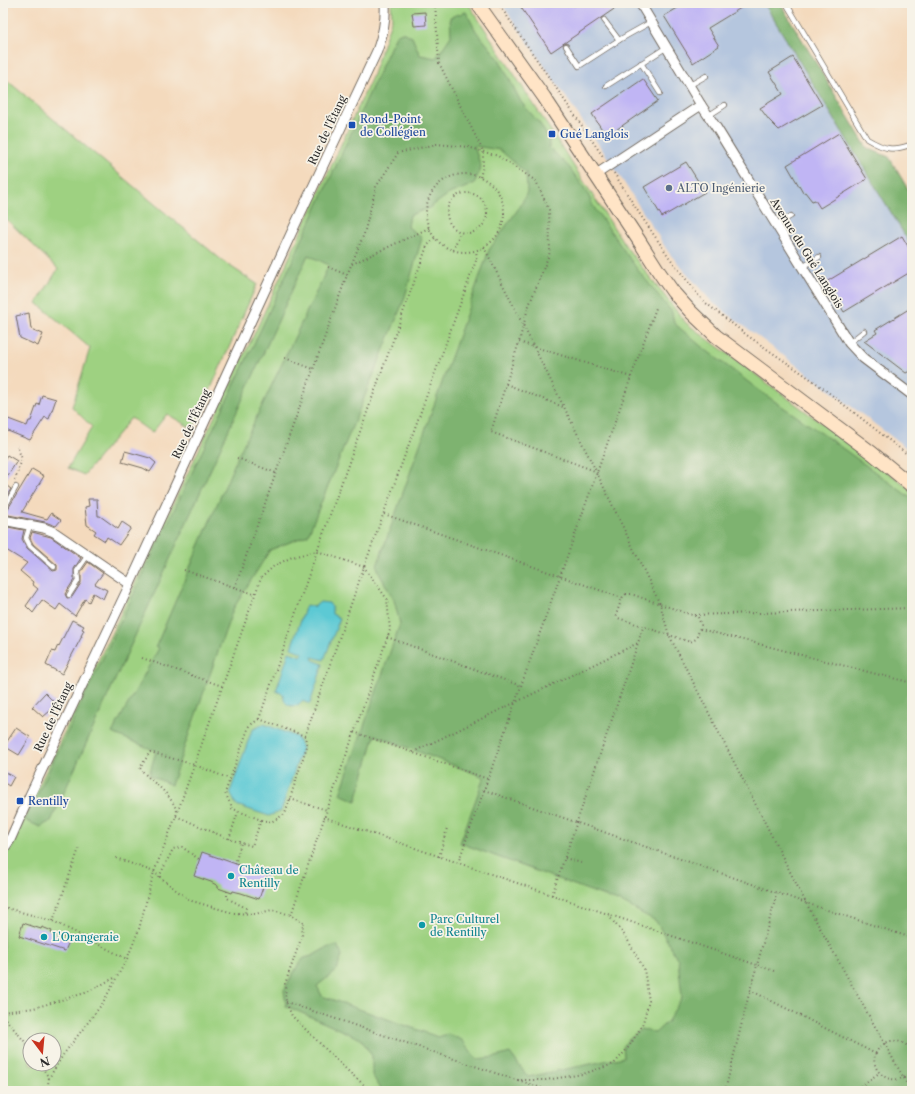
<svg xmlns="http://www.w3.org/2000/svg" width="915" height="1094" viewBox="0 0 915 1094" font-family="'Libre Caslon Text',serif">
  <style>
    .industrial { fill: #b5c6de }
    .green { fill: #9ed181; stroke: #647e56; fill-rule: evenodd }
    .forest { fill: #7eb36f; stroke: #546f4d }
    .water { fill: #5cc9d4; stroke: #447a80 }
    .building { fill: #c0b5f4 }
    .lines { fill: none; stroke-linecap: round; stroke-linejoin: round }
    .lane-casing { stroke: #71685e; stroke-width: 6 }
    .street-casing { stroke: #71685e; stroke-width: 11 }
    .secondary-casing { stroke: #71685e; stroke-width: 15 }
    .path { stroke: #71685e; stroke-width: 2; stroke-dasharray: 1 3; stroke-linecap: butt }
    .lane { stroke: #fff; stroke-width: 4.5 }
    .street { stroke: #fff; stroke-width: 9 }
    .secondary { stroke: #ffe4c6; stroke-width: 13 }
    .transit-dot { fill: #1a4fb4; stroke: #f7f3e8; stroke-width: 1.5 }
    .service-dot { fill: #5c6f8a; stroke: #f7f3e8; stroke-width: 1.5 }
    .culture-dot { fill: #0f9aa8; stroke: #f7f3e8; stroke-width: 1.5 }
    .labels { text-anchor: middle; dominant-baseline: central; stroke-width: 3.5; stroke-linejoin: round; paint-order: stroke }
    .transit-label { font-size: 11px; fill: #164399; stroke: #f7f3e8; text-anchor: start }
    .street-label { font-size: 11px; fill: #2b2b2b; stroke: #f7f3e8 }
    .service-label { font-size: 11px; fill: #4e5e75; stroke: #f7f3e8; text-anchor: start }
    .culture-label { font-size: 11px; fill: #0d838f; stroke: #f7f3e8; text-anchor: start }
  </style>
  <rect width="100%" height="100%" fill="#f7f3e8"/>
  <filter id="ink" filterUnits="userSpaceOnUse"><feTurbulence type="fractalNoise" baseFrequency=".025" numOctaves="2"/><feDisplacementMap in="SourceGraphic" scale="8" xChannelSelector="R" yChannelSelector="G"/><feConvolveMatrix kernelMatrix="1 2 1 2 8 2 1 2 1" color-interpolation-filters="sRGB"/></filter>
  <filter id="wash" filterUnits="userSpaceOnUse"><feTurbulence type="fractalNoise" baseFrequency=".012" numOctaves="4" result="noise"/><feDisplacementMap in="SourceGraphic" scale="16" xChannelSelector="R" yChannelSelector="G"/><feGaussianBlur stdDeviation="0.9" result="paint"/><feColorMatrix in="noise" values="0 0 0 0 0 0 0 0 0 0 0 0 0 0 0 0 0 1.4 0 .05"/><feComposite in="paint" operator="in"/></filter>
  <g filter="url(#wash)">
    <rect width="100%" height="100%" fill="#f4dabd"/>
    <path class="industrial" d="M501,3H764L912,247V452L712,302L669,253L612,164Z"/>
    <g class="green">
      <path d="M391,3H468L627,248L686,323L912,490V1091H3V857L8,850L257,328L372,77L392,18ZM30,1040H54V1064H30Z"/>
      <path d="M3,77L224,262L257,284L193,429L167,414L152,433L131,418L84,475L68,468L92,427L72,407L90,348L37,303L58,269L3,216Z"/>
    </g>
    <g class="forest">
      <path d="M764,3H780L867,148L889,157L912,196V247Z"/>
      <path d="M466,12L476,31L499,59L521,102L540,124L549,139V147L569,167L587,192L593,206L637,269L672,312L674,323L702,347L764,394L827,437L912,499V1091H379L381,1089L372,1075V1056L361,1039L286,1006L284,990L298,965L304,958L312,956L326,948L337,945L342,955L337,970L317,986L322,996L438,1037L448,1034L462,1040L477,1059L496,1057L510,1053L528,1077L624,1057L623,1045L641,1029L655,1033L668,1021L682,997L678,960L656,921L623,903L460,843L484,777L375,735L356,801L340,794L400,624L394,600L380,575L377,566L489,250L521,205L527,192L526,173L500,150L474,146L481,167L474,184L449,194L429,208L410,215L408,227L422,238L404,300L308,535L270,550L233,609L171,785L149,775L156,751L112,733L159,648L156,646L237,458L329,265L308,255L51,821L40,827L25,820L261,329L396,35L402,32L412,37L420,55L436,58L451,36L450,17Z"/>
    </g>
    <g class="water">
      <path d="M320,602L329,603L332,607V614L340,618L324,660L312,657L313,660L323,664L310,704L302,701L298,705C289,708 284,704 283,694L276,691L289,652L301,656L303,653L291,648L306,605L314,607Z"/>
      <path d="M264,724L297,737L302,748L281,811L269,816L236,805L230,792L252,730Z"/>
    </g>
    <g id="blocks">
      <g class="building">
        <path d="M518,3H572L574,6L579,3H623L551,52Z"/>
        <path d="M686,3H749L708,28L719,46L693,63L664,16Z"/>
        <path d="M425,12L426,25L414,26L412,13Z"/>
        <path d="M793,57L822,105L779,130L769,120L760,108L783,94L769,72Z"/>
        <path d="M643,79L658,101L613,132L603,131L592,114Z"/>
        <path d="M839,133L867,179L820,208L815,200L812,201L805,192L803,193L787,165Z"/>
        <path d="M686,162L705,192L662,217L644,187Z"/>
        <path d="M902,236L912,253V271L844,312L826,282Z"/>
        <path d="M912,307V370L906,373L864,341L877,333L875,330Z"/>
        <path d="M29,313L31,329L43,334L38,346L20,338L16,316Z"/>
        <path d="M42,395L56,399L49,419L45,417L30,440L3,429V417L27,426L29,421H31L37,404L39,405Z"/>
        <path d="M125,451L150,458L156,463L150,472L143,468L122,462Z"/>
        <path d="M7,455L17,461L3,483L11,489L3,502V461Z"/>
        <path d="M32,469L44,476L22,512L47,519L51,513L61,520L56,526L45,522L3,514L6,512Z"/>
        <path d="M88,499H97L98,516H100L118,529L122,522L131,528L119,545L107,537L105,541L94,534L96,531L87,525L85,507L89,506Z"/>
        <path d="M3,526L24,530L22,539L27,548L53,571L57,570V565L33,544L30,538L32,532L51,537L81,558L74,569V580L65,594L67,598L72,597L81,583V572L88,562L100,571L103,573L95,584L107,590L103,599L93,593L89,602L85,599L75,616L60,604L56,610L42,600L33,613L26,606L38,589L32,584L33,582L20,571L27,563L3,548Z"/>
        <path d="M72,620L84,626L82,629L84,630L81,636H82L62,674L46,665L52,651L55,652L58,645L59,646Z"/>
        <path d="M45,693L57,705L43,717L32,707Z"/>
        <path d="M16,728L30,737L19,755L4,746Z"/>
        <path d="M3,771L14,777L9,786L3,782Z"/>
        <path d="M202,852L267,875L259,899L241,893L233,891L232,893L218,888V886L211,882L194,876Z"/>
        <path d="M23,923L41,929L42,927L52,931L51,933L70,939L65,951L19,936Z"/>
      </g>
    </g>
  </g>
  <g filter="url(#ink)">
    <use href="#blocks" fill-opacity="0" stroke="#71685e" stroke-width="1"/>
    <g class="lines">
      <g class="lane-casing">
        <g id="lane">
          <path d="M786,3L867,139C884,149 893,152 912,144"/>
          <path d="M604,20L619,40"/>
          <path d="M566,46L579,66L619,40L651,22"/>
          <path d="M641,63L660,93"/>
          <path d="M690,85L706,76"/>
          <path d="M606,86L667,47"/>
          <path d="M708,116L725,105"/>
          <path d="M776,225L791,216"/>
          <path d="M801,268L819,257"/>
          <path d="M849,343L864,331"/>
          <path d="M3,510L16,487"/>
          <path d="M30,525L26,538L30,546L54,567"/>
          <path d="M69,595L78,581L77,571L88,555"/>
        </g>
      </g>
      <g class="street-casing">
        <g id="street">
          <path d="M640,3L701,105L716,127L849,343L863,358L912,395"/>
          <path d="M595,175L701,105"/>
          <path d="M3,520L44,528L54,532L130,584"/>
          <path d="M3,850L10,840L30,795L130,584L295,225L377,51C383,34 386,21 385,3"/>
        </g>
      </g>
      <g class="secondary-casing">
        <path id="secondary" d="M477,3L544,97L638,239L659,272L673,292L691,312L716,336L872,453L912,486"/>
      </g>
      <g class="path">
        <path d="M435,3L439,63L483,151V166L480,177"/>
        <path d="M498,3L604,158"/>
        <path d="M614,173L639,213L669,257L702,300L748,336L815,382L912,458"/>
        <circle cx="465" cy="213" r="39"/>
        <circle cx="467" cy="213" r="20"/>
        <path d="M484,247L596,471L660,604L669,635L806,903L911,1091"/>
        <path d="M453,250L460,233"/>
        <path d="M352,264L429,228"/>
        <path d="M328,267L347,275"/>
        <path d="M285,358L313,369"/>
        <path d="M631,377L656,308"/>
        <path d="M506,384L563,407"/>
        <path d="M237,458L276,473"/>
        <path d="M15,480L22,459L17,446"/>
        <path d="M384,514L622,598"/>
        <path d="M184,570L254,594"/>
        <path d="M235,587L347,275L364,234L376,187L398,153L437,144L468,147L498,156L536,181L549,210L550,252L528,308L519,342"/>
        <path d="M626,594H631L698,617L701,625L696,639L690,642L618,618L616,615L622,598Z"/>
        <path d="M695,615L912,608"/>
        <path d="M700,629L912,683"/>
        <path d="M387,637L521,686"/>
        <path d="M142,658L222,686"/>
        <path d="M259,719L317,551L427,246L435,238"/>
        <path d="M259,719L305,736L307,746L285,814L271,822L261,820L231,808V805L225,793L249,726Z"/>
        <path d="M354,732L488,779"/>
        <path d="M305,736L364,567L477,258L476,251"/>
        <path d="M413,752L638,643L643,627"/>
        <path d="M484,790L806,903L912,938"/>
        <path d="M290,799L327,810"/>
        <path d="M177,811C168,789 153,785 140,768L150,752L195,765L230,779"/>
        <path d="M176,816L229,839L252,846L261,820"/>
        <path d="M324,817L757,965L777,893"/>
        <path d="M229,839L238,812"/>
        <path d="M439,857L447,828"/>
        <path d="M116,858L154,872L176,890L192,901L233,913L255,914L272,910L280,912L291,915L303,923L302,936L285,984L286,1002L292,1016L347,1070L371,1091"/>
        <path d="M565,858L581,863"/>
        <path d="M458,863L631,377L519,342L491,432L595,471"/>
        <path d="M235,864L241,843"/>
        <path d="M159,877L173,849L182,847L200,860"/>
        <path d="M227,891V898L246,908L245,913"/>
        <path d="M552,895L638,643"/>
        <path d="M3,907L53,921L127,959"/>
        <path d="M53,921L80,846"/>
        <path d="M774,971L757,965L750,990L876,1054"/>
        <path d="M286,1002L516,1080H546L583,1074L614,1064L628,1048L642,1026L649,1001L644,969L626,937L608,915"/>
        <path d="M3,1012L34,1008L85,993L116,977"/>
        <path d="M3,1016L30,1048"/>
        <path d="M912,1051C907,1044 900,1040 891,1041C886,1042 884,1044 880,1047C861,1067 894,1094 912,1070"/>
        <path d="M40,1064L49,1078"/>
        <path d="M518,1080L550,1091"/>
        <path d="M47,1091L49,1078L63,1055L102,1004L127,959L139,929L154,872L176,816L261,578L274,566L292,557L317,551L364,567L387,599L390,630L327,810L291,915"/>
        <path d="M725,1091L750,990"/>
        <path d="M854,1091L879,1073"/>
      </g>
      <use href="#lane" class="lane"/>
      <use href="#street" class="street"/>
      <use href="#secondary" class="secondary"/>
    </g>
  </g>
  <g class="transit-dot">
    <rect x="348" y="121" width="8" height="8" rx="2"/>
    <rect x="548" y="130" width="8" height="8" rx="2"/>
    <rect x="16" y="797" width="8" height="8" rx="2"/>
  </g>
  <circle class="service-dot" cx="669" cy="188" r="4"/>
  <g class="culture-dot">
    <circle cx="231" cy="876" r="4"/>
    <circle cx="422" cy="925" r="4"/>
    <circle cx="44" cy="937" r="4"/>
  </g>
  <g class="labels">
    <g class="transit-label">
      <text x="360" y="119">Rond-Point<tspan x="360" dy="13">de Collégien</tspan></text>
      <text x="560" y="134">Gué Langlois</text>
      <text x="28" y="801">Rentilly</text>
    </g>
    <g class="street-label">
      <text transform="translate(327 130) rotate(-65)">Rue de l'Étang</text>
      <text transform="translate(807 253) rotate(58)">Avenue du Gué Langlois</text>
      <text transform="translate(191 424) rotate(-65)">Rue de l'Étang</text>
      <text transform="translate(53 717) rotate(-65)">Rue de l'Étang</text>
    </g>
    <g class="service-label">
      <text x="677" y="188">ALTO Ingénierie</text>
    </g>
    <g class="culture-label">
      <text x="239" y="870">Château de<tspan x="239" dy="13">Rentilly</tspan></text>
      <text x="430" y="919">Parc Culturel<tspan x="430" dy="13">de Rentilly</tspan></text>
      <text x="52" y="937">L'Orangeraie</text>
    </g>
  </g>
  <rect width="915" height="1094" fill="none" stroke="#f7f3e8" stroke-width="16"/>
  <g transform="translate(42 1052) rotate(164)"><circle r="19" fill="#f7f3e8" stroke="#a5a39c"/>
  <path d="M0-3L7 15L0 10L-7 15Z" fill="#c8321e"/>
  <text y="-6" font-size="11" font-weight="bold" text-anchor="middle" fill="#2b2b2b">N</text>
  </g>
</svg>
